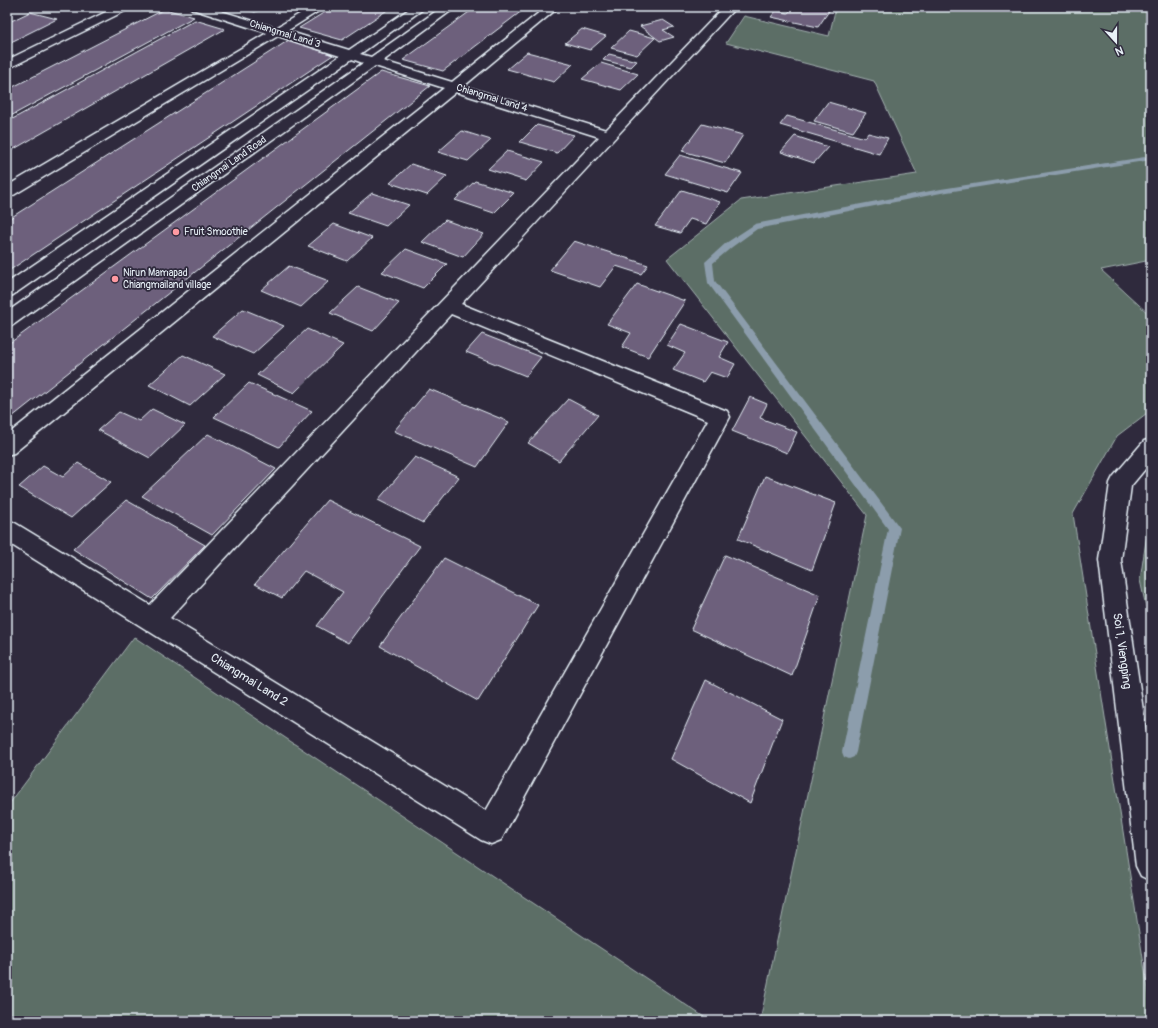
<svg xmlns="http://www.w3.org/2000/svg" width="1158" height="1028" viewBox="0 0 1158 1028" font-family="Pangolin,sans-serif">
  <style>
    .green { fill: #5c6e66; stroke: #a2b0af }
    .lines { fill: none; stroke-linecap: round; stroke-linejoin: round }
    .stream { fill: #8c9dac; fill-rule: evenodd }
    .building { fill: #6d607c; stroke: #e8f1f8 }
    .minor-casing { stroke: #e8f1f8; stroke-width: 3 }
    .minor { fill: #2f2a3d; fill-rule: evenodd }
    .poi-dot { fill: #ff9aa2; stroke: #2f2a3d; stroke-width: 1.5 }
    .labels { text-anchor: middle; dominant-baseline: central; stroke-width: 3.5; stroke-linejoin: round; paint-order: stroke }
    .far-street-label { font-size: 10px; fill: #e8f1f8; stroke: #2f2a3d }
    .far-poi-label { font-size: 10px; fill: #e8f1f8; stroke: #2f2a3d; text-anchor: start }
    .street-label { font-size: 12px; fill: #e8f1f8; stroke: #2f2a3d }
  </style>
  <rect width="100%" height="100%" fill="#2f2a3d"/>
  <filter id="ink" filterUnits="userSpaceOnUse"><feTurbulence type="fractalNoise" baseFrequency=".025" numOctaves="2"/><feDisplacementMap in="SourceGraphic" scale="8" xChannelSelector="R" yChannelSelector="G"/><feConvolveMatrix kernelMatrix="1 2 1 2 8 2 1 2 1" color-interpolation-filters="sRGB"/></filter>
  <g filter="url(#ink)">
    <g class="green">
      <path d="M836,7H1151V260L1101,270L1151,316V410L1117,436L1073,514L1151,1009V1021H760L867,515L667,259L741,200L917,174L874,81L726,43L744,16L829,36Z"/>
      <path d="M1151,508V629L1140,580Z"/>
      <path d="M134,637L710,1021H7V807Z"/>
    </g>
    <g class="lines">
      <path class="stream" d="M1151,156V160L941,193L757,229L732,247L713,263L715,281L900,528L856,752L854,757L849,759L844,757L842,752L888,529L708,283L705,262L726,243L755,224L941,189Z"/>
    </g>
    <g class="building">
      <path d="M247,7H264L255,12L244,9Z"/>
      <path d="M333,7H392L342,40L299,28Z"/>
      <path d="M476,7H527L443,71L403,60Z"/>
      <path d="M793,7H826L831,8L818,27L771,17L776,11L788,13Z"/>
      <path d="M165,9L194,17L7,118V90Z"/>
      <path d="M30,12L57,19L7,44V23Z"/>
      <path d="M195,20L225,29L7,153V122Z"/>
      <path d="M663,20L674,27L663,30L674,37L660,41L640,26Z"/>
      <path d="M582,29L606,36L590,50L565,43Z"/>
      <path d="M629,31L655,38L637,55L611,48Z"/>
      <path d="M289,40L333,55L7,272V220Z"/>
      <path d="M527,52L573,64L554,82L507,69Z"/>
      <path d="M609,54L637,61L631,67L603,60Z"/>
      <path d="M601,63L638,74L621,90L582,79Z"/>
      <path d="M381,72L430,86L7,421V345Z"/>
      <path d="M828,102L866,113L853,132L814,121Z"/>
      <path d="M787,116L865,138L868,133L888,138L879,154L780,125Z"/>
      <path d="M702,124L743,135L725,163L682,151Z"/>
      <path d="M537,125L574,135L557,153L520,142Z"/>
      <path d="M462,131L491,140L468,161L438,152Z"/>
      <path d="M795,136L828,147L814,163L781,152Z"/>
      <path d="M507,151L544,162L526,181L488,169Z"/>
      <path d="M680,155L742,173L728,193L665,174Z"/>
      <path d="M411,164L447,176L427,195L390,183Z"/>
      <path d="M475,181L514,193L494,213L455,200Z"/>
      <path d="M682,190L720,202L706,224L690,219L680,233L655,226Z"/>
      <path d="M372,193L409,205L386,226L348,213Z"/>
      <path d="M445,220L484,234L463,257L422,242Z"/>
      <path d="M334,224L372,238L347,261L308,246Z"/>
      <path d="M574,241L648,265L641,274L616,266L600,287L550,270Z"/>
      <path d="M406,249L447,264L423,288L382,272Z"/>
      <path d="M289,266L329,281L301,307L261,290Z"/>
      <path d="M637,284L685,301L648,357L622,347L631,333L607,324Z"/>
      <path d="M358,287L399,303L373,331L330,313Z"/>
      <path d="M243,309L284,326L253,354L212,336Z"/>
      <path d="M681,324L728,342L719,357L735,364L727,378L710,372L703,382L673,370L685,353L667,345Z"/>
      <path d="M307,329L343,345L294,393L257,375Z"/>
      <path d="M482,334L541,357L526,376L466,352Z"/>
      <path d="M183,355L225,374L190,406L149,385Z"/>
      <path d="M249,383L312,411L279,447L214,417Z"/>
      <path d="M429,389L509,422L477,467L394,431Z"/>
      <path d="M750,397L767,404L760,418L797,432L787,453L732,431Z"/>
      <path d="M568,399L598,415L559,461L528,443Z"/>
      <path d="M152,409L185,425L150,458L98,430L119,412L139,421Z"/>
      <path d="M208,434L276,469L212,535L142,496Z"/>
      <path d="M415,457L459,477L423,523L378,500Z"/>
      <path d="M78,463L111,482L71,518L19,487L43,466L63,477Z"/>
      <path d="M765,476L836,503L812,570L738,539Z"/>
      <path d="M126,500L205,545L152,599L73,549Z"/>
      <path d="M327,500L420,546L348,643L317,626L343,592L304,571L282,598L255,584Z"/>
      <path d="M725,555L820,595L792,676L691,629Z"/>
      <path d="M444,558L538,605L478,701L380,646Z"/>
      <path d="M706,680L782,719L750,803L671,759Z"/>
    </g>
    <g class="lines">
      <g class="minor-casing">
        <g id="minor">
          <path d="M116,7H131L129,9L7,69V60Z"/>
          <path d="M190,7H208L276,28L311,7H325L287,31L349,50L412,7H426L360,54L371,57L442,7H456L383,61L452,82L546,7H559L464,86L606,130L724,7H736L461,304L727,411L730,417L501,840L491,844L481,840L7,542V520L15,523L150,605L599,137L456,92L14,453L7,455V435L444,88L375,66L13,325L7,327V312L363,63L352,59L13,295L7,297V283L340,56L278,36L12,196L7,198V186L267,33L192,9ZM451,314L708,420L486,811L170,618Z"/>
          <path d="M1151,439V462L1131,486L1121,560L1151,765V881L1141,876L1136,866L1099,560L1110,483L1113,477L1144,441Z"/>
        </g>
      </g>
      <use href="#minor" class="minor"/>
    </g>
  </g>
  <g class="poi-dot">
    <circle cx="176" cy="232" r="4"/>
    <circle cx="115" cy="279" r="4"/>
  </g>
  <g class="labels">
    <g class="far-street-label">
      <text transform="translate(285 34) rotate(17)">Chiangmai Land 3</text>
      <text transform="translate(492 98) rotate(17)">Chiangmai Land 4</text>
      <text transform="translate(229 164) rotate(-35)">Chiangmai Land Road</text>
    </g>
    <g class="far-poi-label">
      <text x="184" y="232">Fruit Smoothie</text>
      <text x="123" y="273">Nirun Mamapad<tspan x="123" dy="12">Chiangmailand village</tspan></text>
    </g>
    <g class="street-label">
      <text transform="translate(1122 651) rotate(82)">Soi 1, Viengping</text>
      <text transform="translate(249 680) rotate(32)">Chiangmai Land 2</text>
    </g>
  </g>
  <rect width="1158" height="1028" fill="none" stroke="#2f2a3d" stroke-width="24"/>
  <rect x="12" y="12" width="1134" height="1004" fill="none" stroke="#e8f1f8" stroke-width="1.5" filter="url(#ink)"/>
  <g transform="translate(1116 42) rotate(159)" stroke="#2f2a3d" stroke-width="3" paint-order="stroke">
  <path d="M0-3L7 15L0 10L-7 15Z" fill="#e8f1f8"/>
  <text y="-6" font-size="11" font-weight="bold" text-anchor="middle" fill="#e8f1f8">N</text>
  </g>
</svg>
